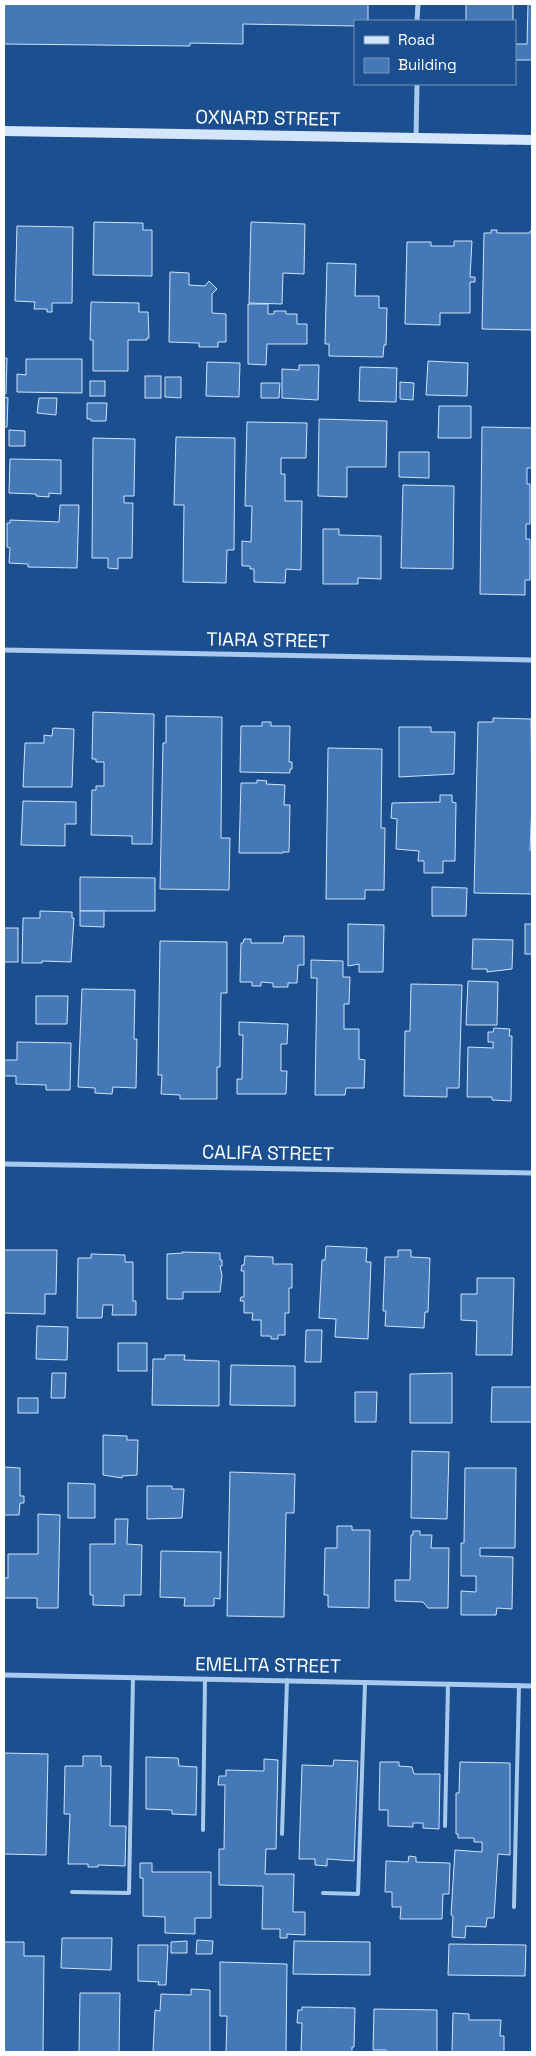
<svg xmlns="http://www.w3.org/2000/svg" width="536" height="2056" viewBox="0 0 536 2056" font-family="'Space Grotesk',sans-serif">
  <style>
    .building { fill: #4478b7; stroke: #cfe3fa }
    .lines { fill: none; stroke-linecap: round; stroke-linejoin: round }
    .service { stroke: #a9c9ee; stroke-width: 4 }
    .minor { stroke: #a9c9ee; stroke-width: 5 }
    .secondary { stroke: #d6e6fa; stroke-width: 10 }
    .labels { text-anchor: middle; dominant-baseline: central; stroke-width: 4; stroke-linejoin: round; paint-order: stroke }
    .street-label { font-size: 19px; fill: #fff; stroke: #1b4f8f }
  </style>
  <rect width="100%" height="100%" fill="#1b4f8f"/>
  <g class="building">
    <path d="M4,4H368V21H355V26L243,24V44L190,43V46L4,44Z"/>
    <rect x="466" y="4" width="47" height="17"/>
    <path d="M528,4H532V60H515V44H527Z"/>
    <path d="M94,222L143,223V230H152V276L93,275Z"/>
    <path d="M251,222L305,224L304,274L283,273L282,304L249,303Z"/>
    <path d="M17,226L73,227L72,303H52V312H47V309H34L35,302L15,301Z"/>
    <path d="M491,230H497V233H530V231H532V330L482,329L484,233H491Z"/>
    <path d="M454,241H472L470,277H475V282H470V313H440V325L405,324L407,242H431V246H454Z"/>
    <path d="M327,263L356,264L355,296H379V308H387L386,345H384L383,357L329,356V344H325Z"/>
    <path d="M170,272L189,273V285L205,286L209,281L217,289L212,294V313L226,314V342H218V347H199V343L169,342Z"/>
    <path d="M91,302L139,303V312H148L149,338H147V340H128V371H93V340H90Z"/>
    <path d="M248,304H268V314H274V311H286V314H297V324H307V344H267L266,365L248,364Z"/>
    <path d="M4,358H7L6,394L4,393Z"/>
    <path d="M26,359H82V393L17,392V374L26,375Z"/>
    <path d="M428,361L468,363L467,396L426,395Z"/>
    <path d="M207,362L240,363L239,397L206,396Z"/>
    <path d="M299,365H319L318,400L282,398V369L299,370Z"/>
    <path d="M360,367L397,368L396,402L359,401Z"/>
    <rect x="145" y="376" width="16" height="22"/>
    <path d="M165,377H181V398L165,397Z"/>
    <rect x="90" y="381" width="15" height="15"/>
    <path d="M400,382L414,383L413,400L400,399Z"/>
    <path d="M261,383H280L279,398H261Z"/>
    <path d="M4,397L8,398L7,427H4Z"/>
    <path d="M39,398H57L56,415L37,413Z"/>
    <path d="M87,403H107L106,421H91V419H87Z"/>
    <path d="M439,406H471V438H438Z"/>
    <path d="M319,419L387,421L386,467H347V497L318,496Z"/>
    <path d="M247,422L307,423L306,458H281V474H285V501H302L301,570L286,569L285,583L254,582V569H250V566H242V541L251,542L252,506H245Z"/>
    <path d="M482,427L532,428V468H527V484H530V524H526V539H530V580H525V595L480,594Z"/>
    <path d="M9,430L25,431V446H9Z"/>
    <path d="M176,437L235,438L234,550H227L226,583L183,582L184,505H174Z"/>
    <path d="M93,438L135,439L134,496H124V503H133L132,558H118V569L108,568V558H92Z"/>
    <path d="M399,452H429V478L399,477Z"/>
    <path d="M10,459L61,460V494L49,493V497L36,496V494L9,493Z"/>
    <path d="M403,485L454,486L453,569L401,568Z"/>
    <path d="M60,505H79L77,568L28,567V564L9,563L10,548L7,547V523H10V520L59,522Z"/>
    <path d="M323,529H339V535L381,536V579L358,578V584H323Z"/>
    <path d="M93,712L154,714L152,844H132V836L91,835L92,790H96V786H104V762H96V759H92Z"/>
    <path d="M166,716L222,717L221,838H230L229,890L160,889L163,743H166Z"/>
    <path d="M493,718L531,719L532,803L530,850H532V894L474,893L478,722H493Z"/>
    <path d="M262,722H271V726H290L289,762H292V769H290V773L240,772L241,726H262Z"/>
    <path d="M399,727H431V732H455L454,774L399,777Z"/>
    <path d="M53,728L74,729L72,787H23L25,743H44V735L52,736Z"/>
    <path d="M328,748L382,749L381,828H385L384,890H365V899H326Z"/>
    <path d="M257,780L267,781L266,784L285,785L284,805H290L289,852H283V853H239L241,783H257Z"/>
    <path d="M440,795H452V802L456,803L455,861H443V873H424V861H418L419,851L396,849L397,819L391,818L392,803L440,802Z"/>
    <path d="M23,801L76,802V824H65V846L21,845Z"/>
    <path d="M80,877L155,878V911H80Z"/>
    <path d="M432,887L467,888L466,916H432Z"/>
    <path d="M40,911L72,912V918H74L71,962L42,961V963H22L23,918H40Z"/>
    <path d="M80,911H104V927L80,926Z"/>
    <path d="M348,924L384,925L383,972H359V964L348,966Z"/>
    <rect x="525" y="924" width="7" height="30"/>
    <rect x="4" y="928" width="14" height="34"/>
    <path d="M284,936H304V965H298L297,983H288V987H273V983L261,982V986H252V982H240L241,943H243L244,939H251V943H283Z"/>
    <path d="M473,939L513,940L512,969L487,972V969H472Z"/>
    <path d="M160,941L227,942V993H221L220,1067H217V1099H180V1095L161,1094L162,1075H158Z"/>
    <path d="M311,960L343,961V977H350L349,1004H344V1029H359V1059L365,1060L364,1088H346L345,1095H315L317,978H311Z"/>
    <path d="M468,981L498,982L497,1025H466Z"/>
    <path d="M411,984L462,985L459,1088H447V1097L404,1096L405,1031H410Z"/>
    <path d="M82,989L135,990L134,1039H137L136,1088L113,1087L112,1094L95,1093V1088L78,1087Z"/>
    <path d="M36,996H68L67,1024H36Z"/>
    <path d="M239,1022L288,1024L287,1044H281V1071H287L286,1094H237V1079H242L243,1035H239Z"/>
    <path d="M494,1028L510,1029L509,1036H512L511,1101L492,1100V1097H467L468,1047L493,1048V1042H488V1032H493Z"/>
    <path d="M17,1042L71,1043L70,1090H46V1085L16,1084V1076H4V1060H17Z"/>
    <path d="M326,1246L367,1248L366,1262H371L368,1339L335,1337L336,1319L319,1318L322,1260H325Z"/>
    <path d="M4,1250H57L56,1294H45V1314L4,1313Z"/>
    <path d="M398,1250H411V1257L430,1258L428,1312H425L424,1328L385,1326L386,1311H383L385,1257H398Z"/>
    <path d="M182,1252L220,1253V1260H222V1266H220L222,1275L220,1292H183V1299H167V1254L183,1253Z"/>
    <path d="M91,1254L125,1255V1262H133V1301H136V1315H112L113,1305H103L102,1318H77L78,1258H91Z"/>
    <path d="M245,1256L273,1257V1264H292V1288H289V1313H285V1335H278V1339H271V1336H261V1320H252L253,1313H244V1301H240L241,1297H244V1271H241L242,1265H244Z"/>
    <path d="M477,1278H514L512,1355H476L477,1321L461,1320V1294H477Z"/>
    <path d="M37,1326L68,1327L67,1360L36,1359Z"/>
    <path d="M306,1330H322L321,1362H305Z"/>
    <rect x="118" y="1343" width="29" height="28"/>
    <path d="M165,1355H185L184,1360L219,1361V1406L152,1405L153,1359H165Z"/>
    <path d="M231,1365L295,1366V1406L230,1405Z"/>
    <path d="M52,1373H66L65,1398H51Z"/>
    <path d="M452,1373V1423H410V1374Z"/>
    <path d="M492,1387H532V1422H491Z"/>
    <path d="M355,1392H377L376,1422H355Z"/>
    <rect x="18" y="1398" width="20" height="15"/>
    <path d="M103,1435L127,1436V1440H138L137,1475L122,1476V1478L103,1475Z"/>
    <path d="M412,1451L449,1452L447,1519L411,1518Z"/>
    <path d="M4,1467L20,1468V1496H24V1503H20L19,1515H4Z"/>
    <path d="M465,1468H516L515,1548H480V1556L513,1557L512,1609L497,1608L496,1615H461V1591L476,1592V1576H461V1543H464Z"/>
    <path d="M230,1472L295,1474L294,1513H286L284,1617L227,1616Z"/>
    <path d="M68,1483L95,1484V1518H68Z"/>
    <path d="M147,1486H172V1489H184L182,1518L147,1519Z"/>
    <path d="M38,1514L60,1515L58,1608H37V1598H4V1578H8V1554H38Z"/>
    <path d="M115,1519H128L127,1544L142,1545L141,1595H124V1606L93,1605V1595H90V1544H115Z"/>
    <path d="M337,1526H352V1530H370L369,1608L328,1607V1595H324L325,1548H337Z"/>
    <path d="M413,1531H420V1535H432L431,1548H449L448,1608H428L423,1602L395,1601V1580H410L411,1535H413Z"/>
    <path d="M161,1551L221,1552L220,1599L214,1598V1606H184L185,1598L160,1597Z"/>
    <path d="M4,1753L48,1754L46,1855L4,1854Z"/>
    <path d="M83,1756H101V1766H111L110,1826H126L125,1866L98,1865V1867H88V1864H68L70,1814H64L65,1766H83Z"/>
    <path d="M146,1757L178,1758L179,1766L197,1767L196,1815L172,1814V1810L146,1809Z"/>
    <path d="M264,1759L278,1760L276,1849H266L265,1874H294L293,1912H305V1935L287,1934V1938H280V1929H262L263,1886L219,1885V1849H224L225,1785H218L219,1776H226V1770L264,1771Z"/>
    <path d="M334,1760L358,1761L354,1861L327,1859V1866L315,1865V1859H299L302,1765L333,1766Z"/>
    <path d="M380,1762H399V1766L412,1767L414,1774H440L439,1829L423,1828V1823H413V1827L388,1826V1810H379Z"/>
    <path d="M460,1762L510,1763V1855L498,1854L494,1918H487L486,1927L466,1926L465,1938L452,1937L453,1916L451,1915L455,1850L482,1852V1842H474V1838H458V1834H456V1793H459Z"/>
    <path d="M409,1856L416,1857V1862L450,1863L449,1894H443L442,1919H400L401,1907H392V1892H385L386,1861L408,1862Z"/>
    <path d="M140,1863H152V1872H211V1918H195V1934L165,1933V1917L143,1916V1878H140Z"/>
    <path d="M62,1938H112L111,1970L61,1968Z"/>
    <path d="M197,1940L213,1941L212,1954H196Z"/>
    <path d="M187,1941V1953H171V1942Z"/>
    <path d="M294,1941L370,1942V1975L293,1974Z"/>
    <path d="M4,1942H24V1956H44L43,2052H4Z"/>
    <path d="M449,1944L526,1945L525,1976L448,1975Z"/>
    <path d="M138,1945H168L166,1985H158L159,1982L138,1981Z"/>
    <path d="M220,1962L287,1964L286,2052H226L227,2016H220Z"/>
    <path d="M191,1989L210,1990V2052H153L155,2010L160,2011L161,1994L191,1995Z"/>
    <path d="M80,1993H120L119,2052H79Z"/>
    <path d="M302,2007L355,2008L354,2047H352V2052H301L302,2023H297L298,2010H302Z"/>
    <path d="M374,2009L437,2010V2052H386V2050H373Z"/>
    <path d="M453,2013L469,2014V2020H501L500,2036H504V2052H452Z"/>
  </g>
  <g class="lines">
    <g class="service">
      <path d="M445,1826L448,1684"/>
      <path d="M203,1830L205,1679"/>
      <path d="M282,1834L287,1680"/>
      <path d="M72,1892L129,1893L133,1677"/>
      <path d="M323,1893L358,1894L365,1683"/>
      <path d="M514,1907L519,1685"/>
    </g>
    <g class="minor">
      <path d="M417,21L418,4"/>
      <path d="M416,138L417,84"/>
      <path d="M4,650L532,660"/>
      <path d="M4,1164L532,1173"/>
      <path d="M4,1675L532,1686"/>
    </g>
    <path class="secondary" d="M4,131L532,140"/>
  </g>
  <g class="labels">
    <g class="street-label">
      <text transform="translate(268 118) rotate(1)">OXNARD STREET</text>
      <text transform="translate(268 640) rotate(1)">TIARA STREET</text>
      <text transform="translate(268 1153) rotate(1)">CALIFA STREET</text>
      <text transform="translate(268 1665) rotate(1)">EMELITA STREET</text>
    </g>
  </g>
  <rect width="536" height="2056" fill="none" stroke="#ffffff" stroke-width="10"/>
  <rect x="354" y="20" width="162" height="65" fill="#1b4f8f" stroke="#7695bc"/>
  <rect x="364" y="36" width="25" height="8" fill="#d6e6fa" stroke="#7695bc"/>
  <text x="398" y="45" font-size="15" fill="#ffffff">Road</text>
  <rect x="364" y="58" width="25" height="15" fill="#4478b7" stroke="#7695bc"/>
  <text x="398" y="70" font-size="15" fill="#ffffff">Building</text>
</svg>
